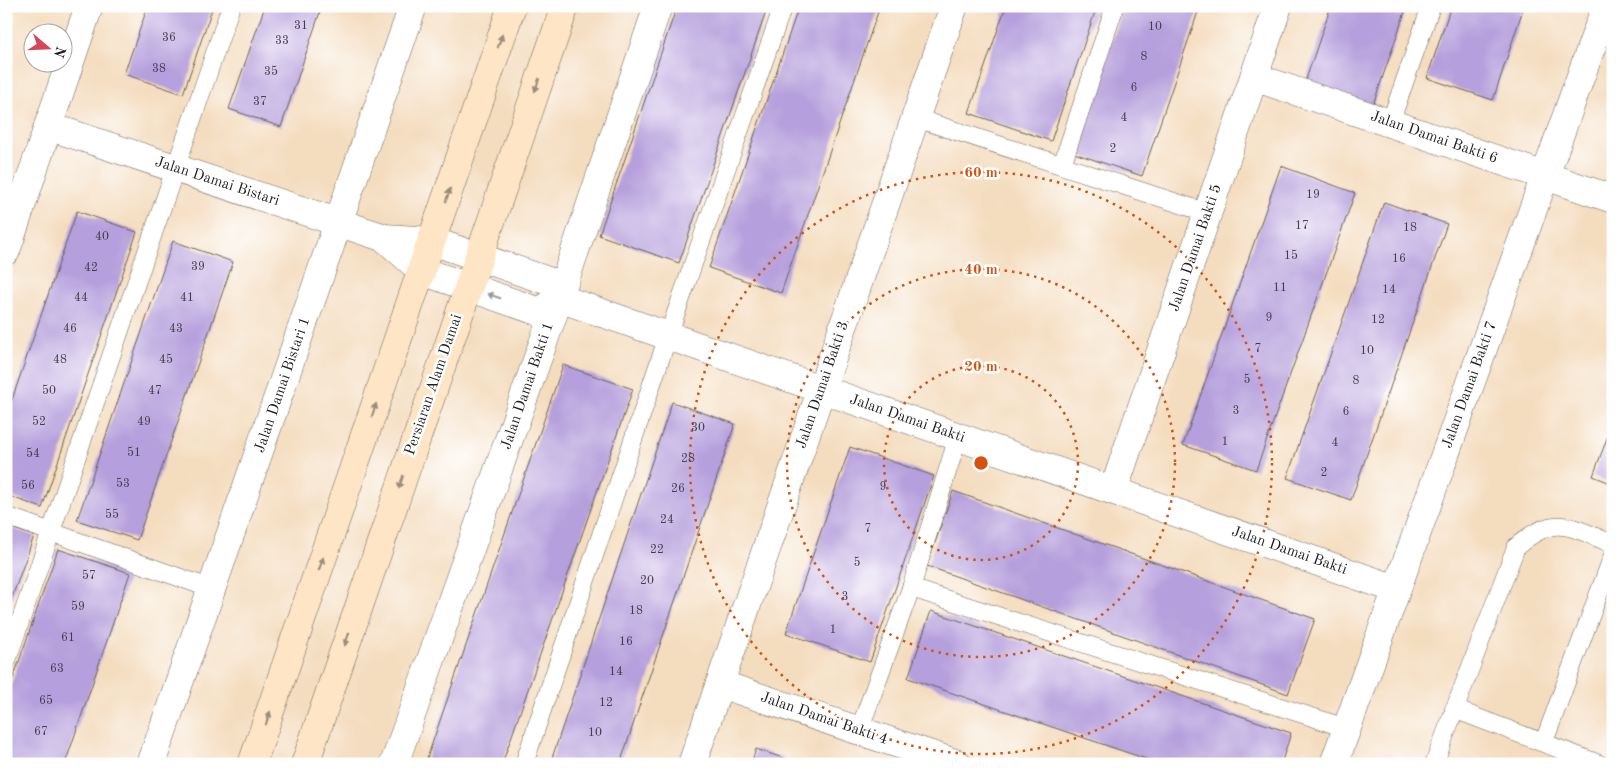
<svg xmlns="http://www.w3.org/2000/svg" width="1619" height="770" viewBox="0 0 1619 770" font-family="'Old Standard TT',serif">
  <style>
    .building { fill: #b59fdc }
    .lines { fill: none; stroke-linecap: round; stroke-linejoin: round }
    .lane-casing { stroke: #686055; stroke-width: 19 }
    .street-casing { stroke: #686055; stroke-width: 29 }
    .secondary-casing { stroke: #686055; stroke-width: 29 }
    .lane { stroke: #fff; stroke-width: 18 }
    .street { stroke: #fff; stroke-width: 28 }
    .secondary { stroke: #fee5c5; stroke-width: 28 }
    .oneway { fill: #988b79 }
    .oneway2 { fill: #999 }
    .ring { fill: none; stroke: #d4530e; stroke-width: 2.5; stroke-dasharray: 2.5 5 }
    .labels { text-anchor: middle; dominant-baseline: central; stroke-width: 5; stroke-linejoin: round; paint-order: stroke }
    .number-label { font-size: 12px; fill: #423d4c }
    .street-label { font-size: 15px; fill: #1c1c1c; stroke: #fff }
    .centre { fill: #d4530e; stroke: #fff; stroke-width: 2.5 }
    .ring-label { font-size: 15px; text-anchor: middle; font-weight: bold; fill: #d4530e; stroke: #fff; stroke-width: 5; stroke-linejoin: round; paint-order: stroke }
  </style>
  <rect width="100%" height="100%" fill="#fff"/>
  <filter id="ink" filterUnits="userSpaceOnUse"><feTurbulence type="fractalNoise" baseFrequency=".02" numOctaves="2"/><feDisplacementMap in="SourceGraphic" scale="10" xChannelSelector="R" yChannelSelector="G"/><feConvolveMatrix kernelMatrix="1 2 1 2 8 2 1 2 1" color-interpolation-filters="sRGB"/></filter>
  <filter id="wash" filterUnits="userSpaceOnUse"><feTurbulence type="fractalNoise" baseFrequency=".0096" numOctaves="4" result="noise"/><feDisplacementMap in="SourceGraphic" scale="20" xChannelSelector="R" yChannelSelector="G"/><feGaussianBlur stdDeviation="1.12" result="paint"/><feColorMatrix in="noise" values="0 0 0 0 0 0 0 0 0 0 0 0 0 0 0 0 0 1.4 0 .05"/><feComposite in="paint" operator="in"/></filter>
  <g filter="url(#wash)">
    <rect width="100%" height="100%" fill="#f4ddbf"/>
    <g id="blocks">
      <g class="building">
        <path d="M148,6H213L183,94L124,74Z"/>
        <path d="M265,6H322L281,127L229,109Z"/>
        <path d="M677,6H768L679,263L599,235Z"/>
        <path d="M799,6H880L781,293L709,268Z"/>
        <path d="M1006,6H1097L1051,141L969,113Z"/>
        <path d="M1124,6H1200L1142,176L1074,153Z"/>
        <path d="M1331,6H1407L1373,105L1305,82Z"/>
        <path d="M1451,6H1524L1493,100L1427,78Z"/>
        <path d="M1281,166L1355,193L1256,470L1183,445Z"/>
        <path d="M1384,202L1447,224L1351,500L1287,478Z"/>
        <path d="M77,211L137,232L42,508L6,495V417Z"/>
        <path d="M173,241L233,262L137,540L77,520Z"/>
        <path d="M563,365L633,389L601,480L502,764H425Z"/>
        <path d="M672,402L735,424L642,698L620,764H550Z"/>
        <path d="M1613,422V484L1593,476Z"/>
        <path d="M850,447L934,476L870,662L786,633Z"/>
        <path d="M953,491L1315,619L1288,694L927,566Z"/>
        <path d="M6,526L34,536L6,614Z"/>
        <path d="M58,549L130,573L65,764H6V699Z"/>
        <path d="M931,611L1291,733L1281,764H1161L908,678Z"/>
        <path d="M756,749L798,763V764H751Z"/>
      </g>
    </g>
  </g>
  <g filter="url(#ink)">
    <use href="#blocks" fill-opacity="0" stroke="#686055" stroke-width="1"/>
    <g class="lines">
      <g class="lane-casing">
        <g id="lane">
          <path d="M916,118L1208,213"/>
          <path d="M1390,123L1431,6"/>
          <path d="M1062,165L1115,6"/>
          <path d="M6,516L212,589"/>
          <path d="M911,588L1346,728"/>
          <path d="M6,663L231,6"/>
          <path d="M1454,709L1599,764"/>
          <path d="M859,731L911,588L958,437"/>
          <path d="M1544,742L1613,555"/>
          <path d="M524,764L668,336L783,6"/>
          <path d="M1434,764L1516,547C1556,512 1569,527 1613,544"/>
        </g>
      </g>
      <g class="street-casing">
        <g id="street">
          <path d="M1254,77L1613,199"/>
          <path d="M48,126L385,238L432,241L551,282L559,298L1396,589"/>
          <path d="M385,238L422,271L540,312L559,298"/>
          <path d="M6,251L89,6"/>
          <path d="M1114,489L1278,6"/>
          <path d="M720,684L958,764"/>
          <path d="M151,764L413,6"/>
          <path d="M394,764L559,298L658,6"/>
          <path d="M692,764L954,6"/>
          <path d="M1334,764L1606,6"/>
        </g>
      </g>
      <g class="secondary-casing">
        <g id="secondary">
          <path d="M252,764L512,6"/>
          <path d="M305,764L565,6"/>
        </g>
      </g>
      <use href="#lane" class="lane"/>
      <use href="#street" class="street"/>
      <use href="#secondary" class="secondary"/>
    </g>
    <defs><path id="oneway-solid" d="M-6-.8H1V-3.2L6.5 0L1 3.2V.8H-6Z" transform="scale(1.25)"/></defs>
    <g class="oneway">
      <use href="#oneway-solid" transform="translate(500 41) rotate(-71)"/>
      <use href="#oneway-solid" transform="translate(537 85) rotate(109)"/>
      <use href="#oneway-solid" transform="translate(448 195) rotate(-71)"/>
      <use href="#oneway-solid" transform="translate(374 410) rotate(-71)"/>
      <use href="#oneway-solid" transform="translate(401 482) rotate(109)"/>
      <use href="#oneway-solid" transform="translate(321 564) rotate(-71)"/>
      <use href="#oneway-solid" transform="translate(347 639) rotate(109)"/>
      <use href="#oneway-solid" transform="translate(268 718) rotate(-71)"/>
    </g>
    <use class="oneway2" href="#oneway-solid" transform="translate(494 296) rotate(-161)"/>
  </g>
  <g class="ring">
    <circle cx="981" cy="463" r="97"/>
    <circle cx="981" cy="463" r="194"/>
    <circle cx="981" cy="463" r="291"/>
  </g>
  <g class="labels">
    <g class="number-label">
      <text x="301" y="26">31</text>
      <text x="1155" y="27">10</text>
      <text x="169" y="38">36</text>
      <text x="282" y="41">33</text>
      <text x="1144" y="57">8</text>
      <text x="159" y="69">38</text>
      <text x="271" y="72">35</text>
      <text x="1134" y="88">6</text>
      <text x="260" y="102">37</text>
      <text x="1124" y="118">4</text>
      <text x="1113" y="149">2</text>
      <text x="1313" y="195">19</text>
      <text x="1302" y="226">17</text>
      <text x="1410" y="228">18</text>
      <text x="102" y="237">40</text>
      <text x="1291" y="256">15</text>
      <text x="1399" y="259">16</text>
      <text x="198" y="267">39</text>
      <text x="91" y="268">42</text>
      <text x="1280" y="288">11</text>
      <text x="1389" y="290">14</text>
      <text x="81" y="298">44</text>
      <text x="187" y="298">41</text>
      <text x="1269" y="318">9</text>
      <text x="1378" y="320">12</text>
      <text x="70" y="329">46</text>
      <text x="176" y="329">43</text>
      <text x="1258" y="349">7</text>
      <text x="1367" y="351">10</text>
      <text x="60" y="360">48</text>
      <text x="166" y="360">45</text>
      <text x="1247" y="380">5</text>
      <text x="1356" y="381">8</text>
      <text x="49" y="391">50</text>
      <text x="155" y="391">47</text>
      <text x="1236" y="411">3</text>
      <text x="1346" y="412">6</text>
      <text x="39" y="422">52</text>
      <text x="144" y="422">49</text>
      <text x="698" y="428">30</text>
      <text x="1225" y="442">1</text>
      <text x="1335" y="443">4</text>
      <text x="134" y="453">51</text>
      <text x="33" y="454">54</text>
      <text x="688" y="459">28</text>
      <text x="1324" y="473">2</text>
      <text x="123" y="484">53</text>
      <text x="28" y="486">56</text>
      <text x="883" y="487">9</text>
      <text x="678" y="489">26</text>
      <text x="112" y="515">55</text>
      <text x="667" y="520">24</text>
      <text x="868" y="529">7</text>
      <text x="657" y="550">22</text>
      <text x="857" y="563">5</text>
      <text x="89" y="576">57</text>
      <text x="647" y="581">20</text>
      <text x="845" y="597">3</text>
      <text x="78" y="607">59</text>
      <text x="636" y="611">18</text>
      <text x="833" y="630">1</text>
      <text x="68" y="638">61</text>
      <text x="626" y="642">16</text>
      <text x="57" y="669">63</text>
      <text x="616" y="672">14</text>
      <text x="46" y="701">65</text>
      <text x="606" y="703">12</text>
      <text x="41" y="732">67</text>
      <text x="595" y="733">10</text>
    </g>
    <g class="street-label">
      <text transform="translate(1434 138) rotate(19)">Jalan Damai Bakti 6</text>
      <text transform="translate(217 182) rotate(18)">Jalan Damai Bistari</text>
      <text transform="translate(1196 248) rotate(-71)">Jalan Damai Bakti 5</text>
      <text transform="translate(283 385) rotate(-71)">Jalan Damai Bistari 1</text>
      <text transform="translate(434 385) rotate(-71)">Persiaran Alam Damai</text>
      <text transform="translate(823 385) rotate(-71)">Jalan Damai Bakti 3</text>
      <text transform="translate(1470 385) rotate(-70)">Jalan Damai Bakti 7</text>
      <text transform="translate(528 386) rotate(-71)">Jalan Damai Bakti 1</text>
      <text transform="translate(907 419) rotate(19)">Jalan Damai Bakti</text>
      <text transform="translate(1289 551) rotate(19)">Jalan Damai Bakti</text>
      <text transform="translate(824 719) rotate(19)">Jalan Damai Bakti 4</text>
    </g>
  </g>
  <circle cx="981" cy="463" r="8" class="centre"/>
  <g class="ring-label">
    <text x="981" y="177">60 m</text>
    <text x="981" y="274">40 m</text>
    <text x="981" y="371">20 m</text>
  </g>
  <rect width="1619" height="770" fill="none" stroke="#fff" stroke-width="25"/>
  <g transform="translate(48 48) rotate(109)"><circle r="24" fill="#ffffff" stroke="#a4a4a4"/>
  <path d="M0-4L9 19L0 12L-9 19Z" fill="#d1495b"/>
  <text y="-8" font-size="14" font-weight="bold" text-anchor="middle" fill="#1c1c1c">N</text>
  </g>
</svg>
